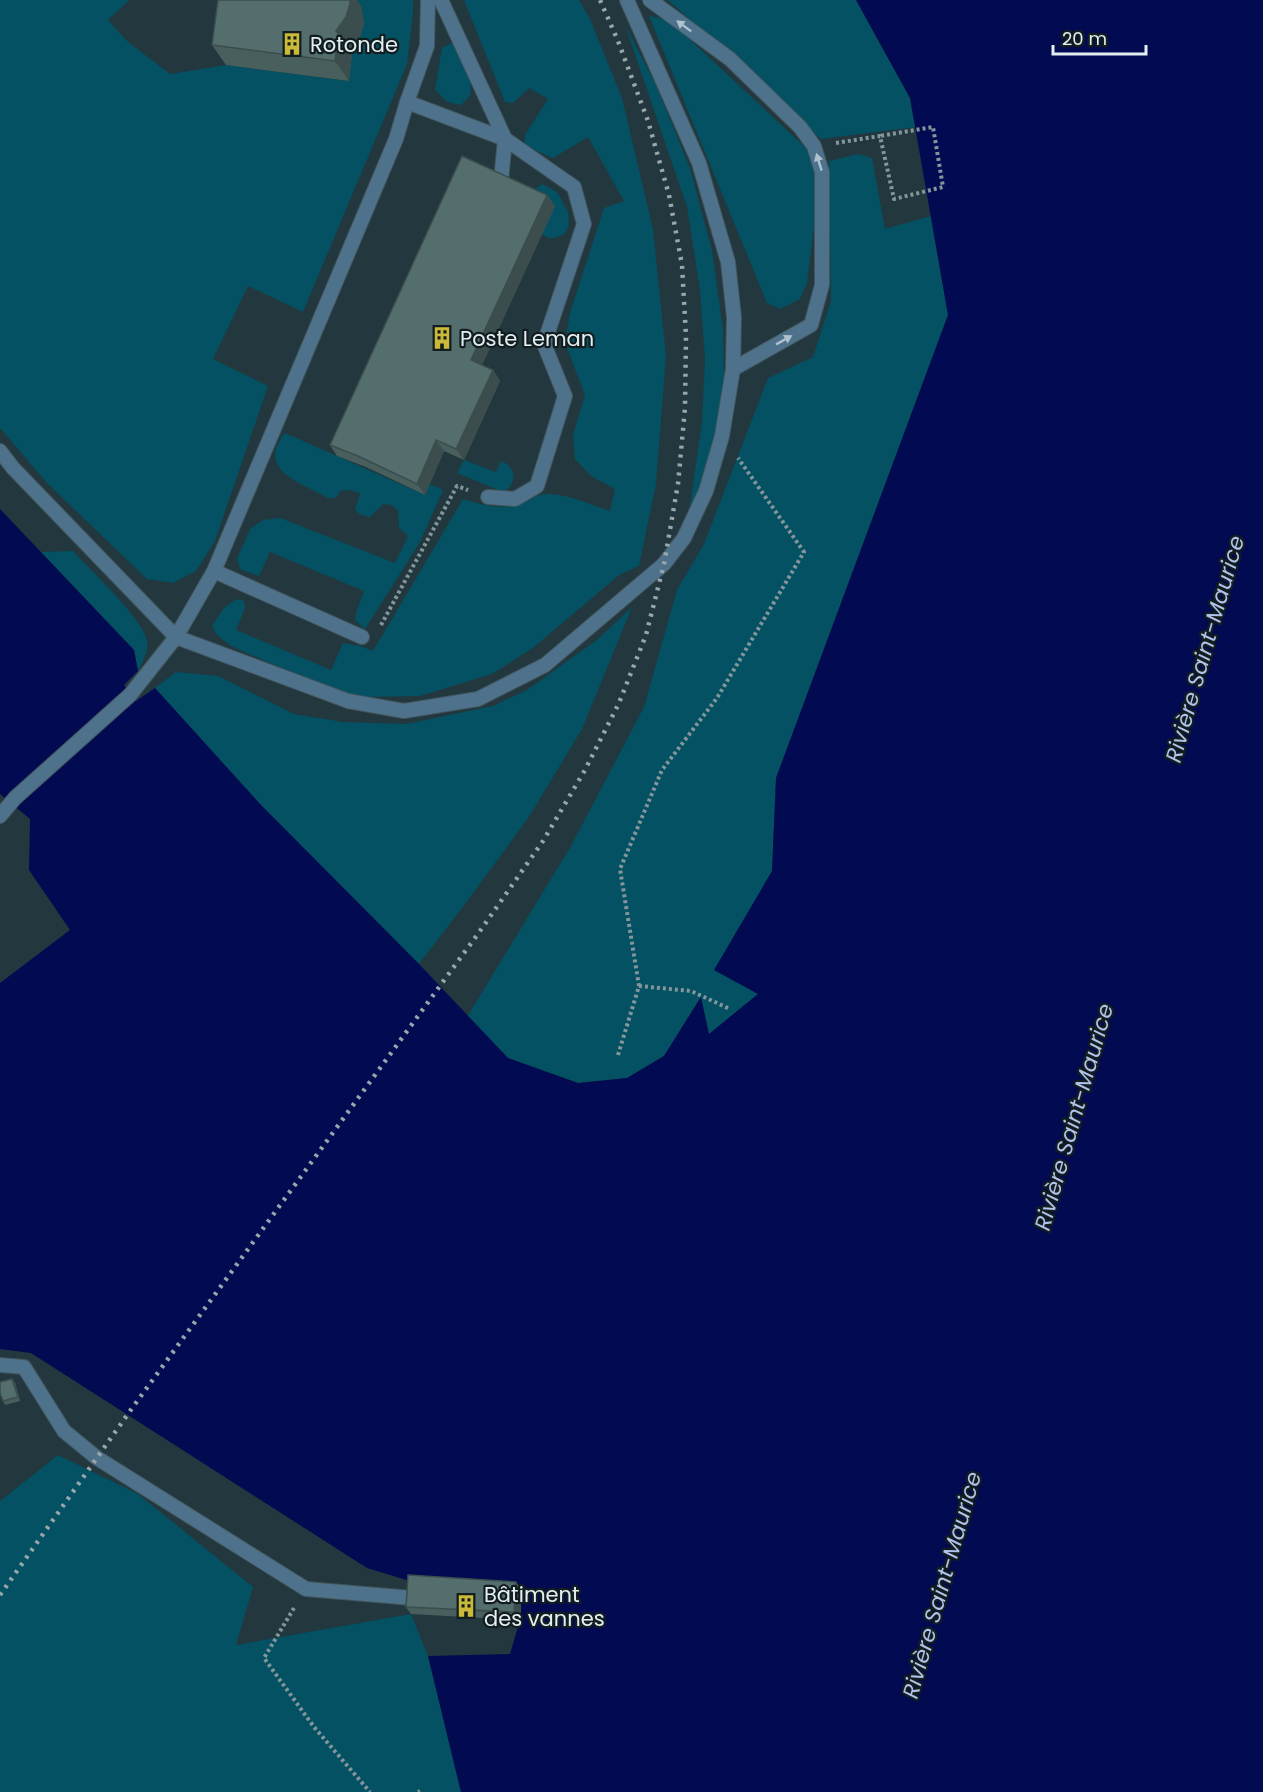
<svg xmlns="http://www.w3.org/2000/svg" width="1263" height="1792" viewBox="0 0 1263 1792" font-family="Poppins,sans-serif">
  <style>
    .green { fill: #035162 }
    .water { fill: #020a52 }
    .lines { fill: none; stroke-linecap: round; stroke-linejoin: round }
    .lane-casing { stroke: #41555b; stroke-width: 16 }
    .path { stroke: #84969b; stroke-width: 4; stroke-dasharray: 3 3; stroke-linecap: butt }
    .lane { stroke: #4f728c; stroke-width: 14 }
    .rail { stroke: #97a7ac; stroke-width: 4.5; stroke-dasharray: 3 6; stroke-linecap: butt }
    .wall { fill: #485f5e }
    .shaded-wall { fill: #3b4d4c }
    .building { fill: #546e6d; stroke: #3b4d4c; stroke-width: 1.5 }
    .oneway { fill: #aec3ce }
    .labels { text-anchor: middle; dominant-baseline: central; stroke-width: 4.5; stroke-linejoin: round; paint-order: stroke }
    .poi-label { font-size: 21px; fill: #e1eef2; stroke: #131d20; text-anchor: start }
    .water-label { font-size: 22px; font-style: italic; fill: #afc3ec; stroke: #131d20 }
  </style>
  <rect width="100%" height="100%" fill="#22383e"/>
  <g class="green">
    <path d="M0,0H129L108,20L127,41L170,74L226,65L348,81L352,53L350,51L360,37L355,0H413V13L407,64L303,312L248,286L213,359L268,386L215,541L196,571L173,583L147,579L47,483L0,428Z"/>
    <path d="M464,0H579L590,19L622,98L653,229L666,356L656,484L639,566L619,575L533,648L492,674L420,696L368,697L339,693L231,646L216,634L212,626L224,608L236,599L244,601L245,608L236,630L331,670L343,643L360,646L373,651L463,499C484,505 502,511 523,503C529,501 534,496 540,495C558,490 592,505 610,511L615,489L591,476L575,459L573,435L585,395L565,343L570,313L604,208L624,201L588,137L553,158L525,146V135L548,99L529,88L513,103L505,102Z"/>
    <path d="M668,0H856L910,98L915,127L821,139Z"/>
    <path d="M649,16L669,20L806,148L820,176L807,283L800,299L780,309L767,303Z"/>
    <path d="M625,25L656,85L690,168L712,251L723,330L724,384L711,462L688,521L702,422L705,358L700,290L687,207Z"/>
    <path d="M454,42L471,84L470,96L461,105L447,102L435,90L442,48Z"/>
    <path d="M858,154L872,158L885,229L931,216L948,315L776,778L772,871L715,970L758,994L709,1034L700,998L664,1056L627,1078L578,1083L508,1058L467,1017L571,846L644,707L677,590L704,544L768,378L813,357L831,301L829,161Z"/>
    <path d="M542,184L557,192L568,212L569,226L563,235L553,238H548L542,234L529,194Z"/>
    <path d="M285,433L425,495L430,484L443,490L420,542L365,629L355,620L357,610L364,591L270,552L259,576L240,569L237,558L251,528L263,520L280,518L395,563L408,536L399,528L398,510L391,505L383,504L370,517L361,515L355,510L360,493L349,490L340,491L336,498H328C301,483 255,470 285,433Z"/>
    <path d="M464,460L496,472L501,461C517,467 518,484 503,492L457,473Z"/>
    <path d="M73,551C91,571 141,617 147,640C149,651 143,661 138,671L134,650L41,552Z"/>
    <path d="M632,607L582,729L529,817L465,904L419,964L260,804L155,688L176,672L218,676L294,714L343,722L406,724L493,706L527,690L598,639Z"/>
    <path d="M58,1455L138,1494L253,1587L236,1645L411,1614L428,1656L461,1792H0V1501Z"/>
  </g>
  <path class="water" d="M856,0H1263V1792H461L428,1656L510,1654L520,1620L522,1589L413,1582L367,1568L31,1353L0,1349V983L70,930L29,870L30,819L0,794V509L134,650L138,671L124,685L136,701L155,688L260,804L419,964L508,1058L578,1083L627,1078L664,1056L701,997L709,1034L758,994L714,970L772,871L776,778L948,315L910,98Z"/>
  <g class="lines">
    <g class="lane-casing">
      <g id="lane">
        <path d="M441,0L505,139L501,181"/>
        <path d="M650,0L730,59L800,127L814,146L822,172V285L811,325L733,369"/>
        <path d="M407,102L505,139L574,187L584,224L544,344L565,396L537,486L515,499L488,497"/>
        <path d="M0,451L13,468L176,637L348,701L404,711L478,699L545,665L664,564L684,538L706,491L722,436L733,369L734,317L728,262L699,163L627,0"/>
        <path d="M214,571L362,637"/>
        <path d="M0,816L15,798L130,695L176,637L214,571L396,139L407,102L427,46L428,0"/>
        <path d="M0,1365L24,1367L64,1431L97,1458L306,1589L412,1598"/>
      </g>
    </g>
    <g class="path">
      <path d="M836,143L880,136L894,199L943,187L933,127L880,136"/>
      <path d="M381,625L457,486L468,490"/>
      <path d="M639,986L691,991L730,1009"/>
      <path d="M618,1055L639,986L620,869L662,770L717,698L804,552L738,458"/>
      <path d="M294,1608L264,1658L314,1727L370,1792"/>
      <path d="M418,1792L420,1791"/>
    </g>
    <use href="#lane" class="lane"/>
    <path class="rail" d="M0,1595L130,1411L480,931L543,841L585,770L619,703L646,635L664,564L678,484L685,408L686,336L682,265L669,195L648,121L618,41L600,0"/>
  </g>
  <g class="wall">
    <path d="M361,6L364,24L360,37L350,50L352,53L349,81L226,65L212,45Z"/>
    <path d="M547,195L555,206L482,365L493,370L500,381L464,460L444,451L425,495L366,467L337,456L330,445Z"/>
    <path d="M15,1382L20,1401L5,1405L3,1401Z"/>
    <path d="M522,1589L520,1620L411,1614L406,1607Z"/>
  </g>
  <g class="shaded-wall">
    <path d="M350,0H357L361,6L364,24L360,37L350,50L352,53L349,81L335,61L336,31Z"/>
    <path d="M547,195L555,206L479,371L471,360Z"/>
    <path d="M493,370L500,381L464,460L456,449Z"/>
    <path d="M436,440L444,451L425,495L417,484Z"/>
    <path d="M12,1379L15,1382L20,1401L18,1397Z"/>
    <path d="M516,1582L522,1589L520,1620L514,1612Z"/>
  </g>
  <g class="building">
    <path d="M218,0H350V4L346,17L336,31L338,33L335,61L212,45Z"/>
    <path d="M462,156L547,195L471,360L493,370L456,449L436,440L417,484L358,456L330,445Z"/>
    <path d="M12,1379L18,1397L3,1401L0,1393V1382Z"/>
    <path d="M408,1575L516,1582L514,1612L406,1607Z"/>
  </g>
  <defs><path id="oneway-solid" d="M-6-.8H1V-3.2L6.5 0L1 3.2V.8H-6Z" transform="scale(1.5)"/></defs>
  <g class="oneway">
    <use href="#oneway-solid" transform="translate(684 26) rotate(-143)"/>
    <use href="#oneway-solid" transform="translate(819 162) rotate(-107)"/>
    <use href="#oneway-solid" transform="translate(784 340) rotate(-29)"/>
  </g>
  <defs>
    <g id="building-bare" transform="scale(1.8)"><path d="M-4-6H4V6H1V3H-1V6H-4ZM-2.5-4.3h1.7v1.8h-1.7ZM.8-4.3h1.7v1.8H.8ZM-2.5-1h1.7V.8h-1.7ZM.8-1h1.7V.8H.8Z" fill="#cbba39" stroke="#131d20" stroke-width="2.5" paint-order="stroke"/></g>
  </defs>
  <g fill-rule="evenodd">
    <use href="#building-bare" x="292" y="44"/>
    <use href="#building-bare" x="442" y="338"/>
    <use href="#building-bare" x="466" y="1606"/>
  </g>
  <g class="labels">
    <g class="poi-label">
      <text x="310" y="44">Rotonde</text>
      <text x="460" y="338">Poste Leman</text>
      <text x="484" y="1594">Bâtiment<tspan x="484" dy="24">des vannes</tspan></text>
    </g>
    <g class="water-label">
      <text transform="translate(1205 649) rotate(-74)">Rivière Saint-Maurice</text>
      <text transform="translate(1074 1117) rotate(-74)">Rivière Saint-Maurice</text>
      <text transform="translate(942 1585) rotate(-74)">Rivière Saint-Maurice</text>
    </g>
  </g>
  <path d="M1053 45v9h93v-9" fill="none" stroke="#e1eef2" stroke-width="3"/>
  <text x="1062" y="45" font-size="18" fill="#e1eef2" stroke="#131d20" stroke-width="4.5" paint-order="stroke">20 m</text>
</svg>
